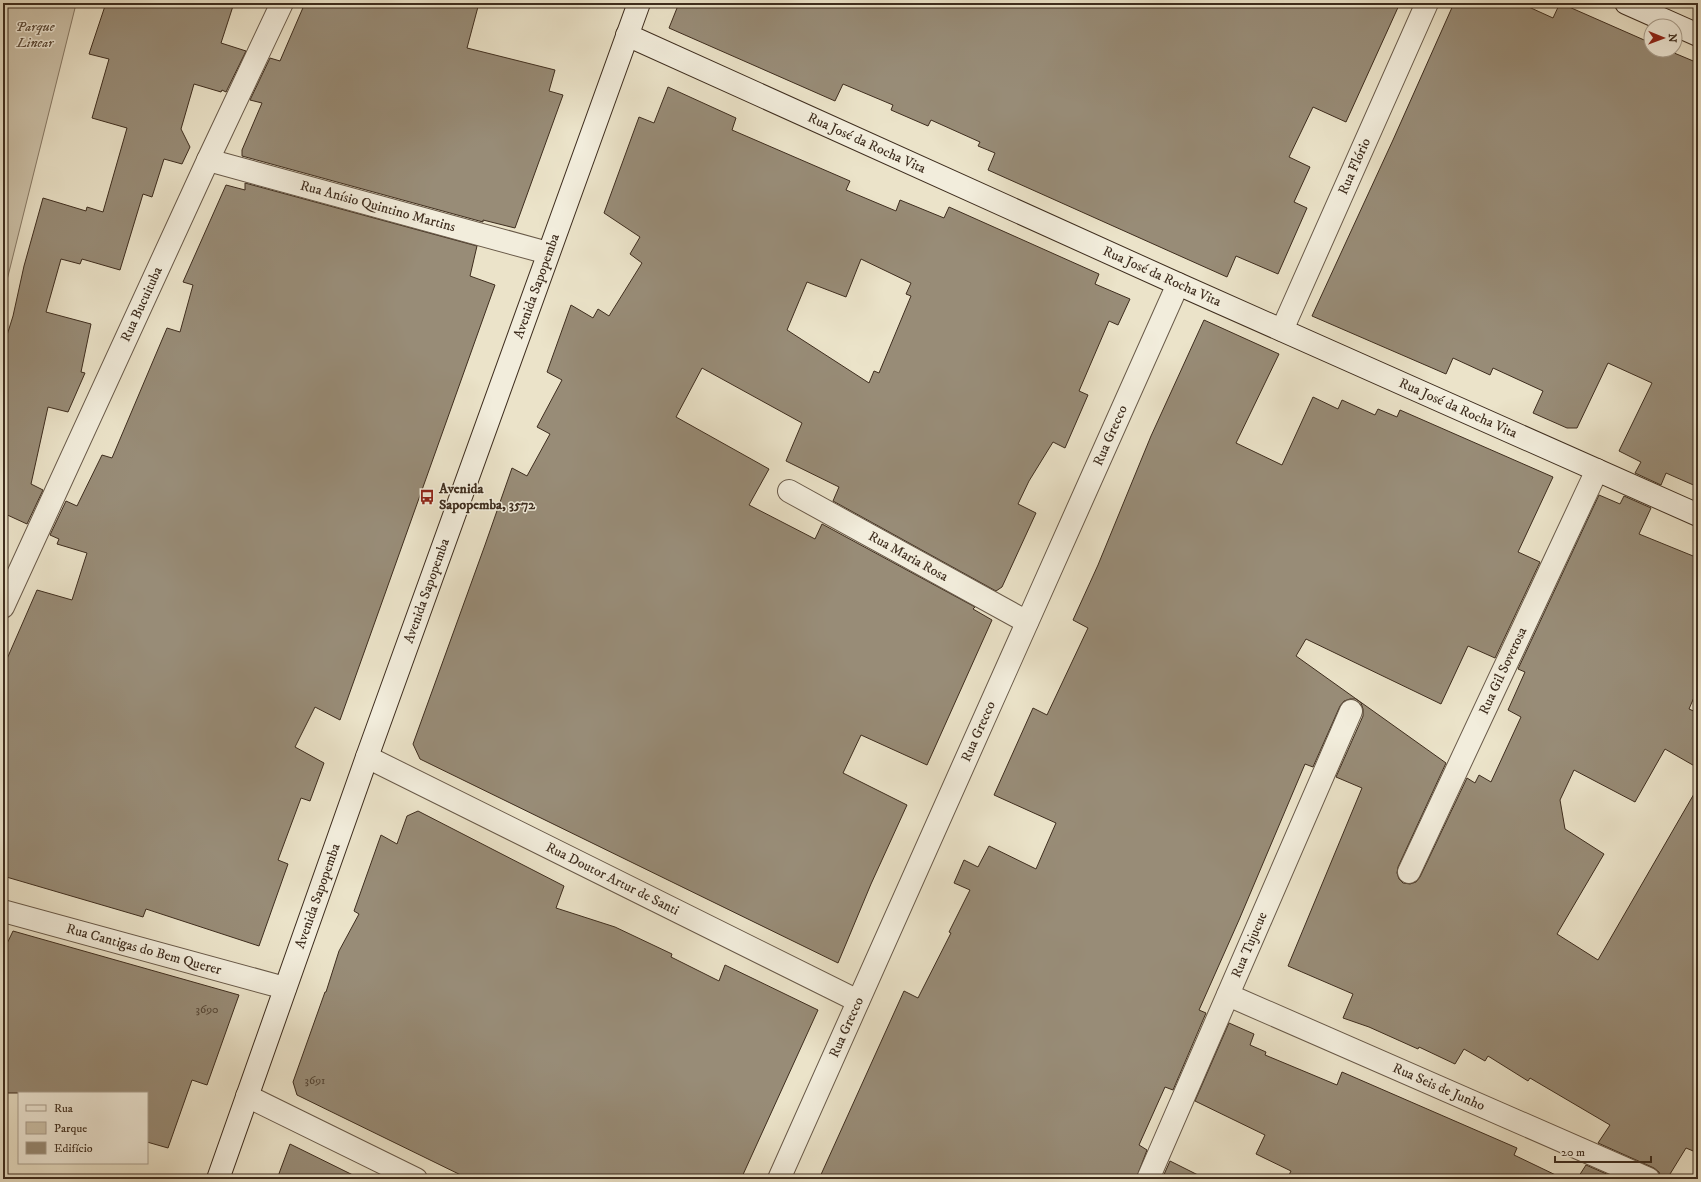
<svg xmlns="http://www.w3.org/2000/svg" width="1701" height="1182" viewBox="0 0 1701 1182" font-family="'IM FELL DW Pica',serif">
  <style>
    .green { fill: #cec4ac; stroke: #867865 }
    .building { fill: #988c77; stroke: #3e2d1e; fill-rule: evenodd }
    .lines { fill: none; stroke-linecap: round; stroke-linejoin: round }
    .street-casing { stroke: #695a49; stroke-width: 24 }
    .secondary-casing { stroke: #3e2d1e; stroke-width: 24 }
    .street { stroke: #f2eddc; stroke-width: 22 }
    .secondary { stroke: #f2eddc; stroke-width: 22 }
    .labels { text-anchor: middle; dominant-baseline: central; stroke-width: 3; stroke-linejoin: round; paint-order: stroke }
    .number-label { font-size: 12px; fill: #544534 }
    .park-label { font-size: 14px; font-style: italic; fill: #5b4b3a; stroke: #f2eddc }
    .street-label { font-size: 14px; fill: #3e2d1e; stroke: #f2eddc }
    .poi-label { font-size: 14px; font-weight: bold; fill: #3e2d1e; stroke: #f2eddc; text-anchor: start }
  </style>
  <rect width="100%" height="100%" fill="#ebe3c9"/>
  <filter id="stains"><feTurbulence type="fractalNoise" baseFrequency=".005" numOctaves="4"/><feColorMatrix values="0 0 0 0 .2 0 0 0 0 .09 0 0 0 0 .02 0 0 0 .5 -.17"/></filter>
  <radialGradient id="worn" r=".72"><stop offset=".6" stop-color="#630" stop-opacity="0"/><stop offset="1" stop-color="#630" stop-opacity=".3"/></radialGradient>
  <path class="green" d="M3,3H75L76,4L3,296Z"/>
  <g class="building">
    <path d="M106,3H234L221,43L246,51L226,92L222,90L221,92L194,84L181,129L190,147L182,164L164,159L152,197L143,194L120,270L82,259L80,264L61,259L46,312L91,324L81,372L85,373L68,412L48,407L31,484L43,490L27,524L3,513V348L13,316L24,266L43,198L86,211L87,207L103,212L127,128L92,118L109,59L89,54Z"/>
    <path d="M305,3H479L467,48L555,70L549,91L563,95L515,228L483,220V222L242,156V150L262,103L250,100L270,58L280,61Z"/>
    <path d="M679,3H1400L1346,122L1313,107L1289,157L1310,167L1294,202L1307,208L1278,274L1236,256L1227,277L988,170L995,153L978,146L980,142L931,120L928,126L891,110L893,105L843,84L835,101L669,28Z"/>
    <path d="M1454,3H1520L1553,18L1560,3L1651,43V50H1667L1698,63V487L1666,473L1661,485L1635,473L1641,462L1619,451L1652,383L1608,363L1577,428H1567L1533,413L1543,391L1493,368L1490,375L1453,358L1446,374L1312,316L1393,140Z"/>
    <path d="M668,87L736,118L732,130L850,181L846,190L896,211L900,200L944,218L949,207L1099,274L1095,284L1130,299L1118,325L1109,321L1079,391L1088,395L1065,448L1053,442L1029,481L1018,504L1036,513L1002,587L996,591L833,501L839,487L786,461L802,423L702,368L676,417L769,469L749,505L815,539L822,524L975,607L973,609L992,620L927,765L861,735L843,773L907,805L871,884L838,963L420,759L413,744L485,545L512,468L527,476L550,434L537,427L562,380L547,372L571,305L593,318L598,309L609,316L642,263L630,254L640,237L604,213L639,117L654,123ZM861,259L911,283L906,294L911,296L879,373L874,371L869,383L787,330L807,282L846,297Z"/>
    <path d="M245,183L477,246L470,276L495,285L340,720L315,707L295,747L324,763L310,801L301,798L278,860L288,864L259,946L146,909L143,917L3,876V668L37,590L72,600L87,553L57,544L59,539L50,535L66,501L77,506L102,455L112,458L167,328L180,332L193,285L183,282L226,185L245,190Z"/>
    <path d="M1204,320L1279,354L1236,443L1282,465L1313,397L1338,409L1342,400L1375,415L1378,409L1397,417L1400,410L1553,477L1518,552L1540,562L1495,658L1468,646L1441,704L1306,639L1296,656L1446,763L1398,867L1397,873L1399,879L1403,883L1410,884L1416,882L1420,877L1467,778L1475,783L1479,775L1491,782L1521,717L1508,710L1525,672L1518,669L1599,495L1620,504L1624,496L1651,508L1639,534L1698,558V688L1689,709L1698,713V768L1665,749L1635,802L1574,770L1560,800L1565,829L1604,854L1557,934L1598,960L1698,787V1153L1686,1148L1667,1179H1661L1659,1172L1654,1168L1598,1143L1610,1125L1530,1078L1528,1081L1488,1056L1485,1061L1464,1049L1455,1064L1419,1047L1418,1049L1369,1027L1343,1018L1353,994L1288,966L1362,788L1336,777L1363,716V709L1361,703L1356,699H1350L1344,701L1340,706L1313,767L1305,764L1239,920L1199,1010L1206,1013L1173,1090L1165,1087L1139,1145L1147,1150L1136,1179H819L904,991L918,998L951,933L949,932L970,890L954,883L964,860L978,867L989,846L1036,869L1056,823L994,795L1033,708L1047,715L1088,628L1073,620L1098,565L1151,436Z"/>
    <path d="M418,811L564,886L556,908L615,927L672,954L671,957L719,981L725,965L818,1010L741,1179H469L297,1095L293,1082L325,992H326L339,951L359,914L354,911L381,835L397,844L407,816Z"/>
    <path d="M13,931L239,995L207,1085L192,1080L168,1148L147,1142V1093H3V952Z"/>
    <path d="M1229,1023L1254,1034L1250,1045L1266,1052L1265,1055L1337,1085L1342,1072L1517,1148L1514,1155L1564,1179H1287L1291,1171L1256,1154L1265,1135L1195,1101Z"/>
    <path d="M290,1144L361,1179H277Z"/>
    <path d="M1170,1161L1206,1179H1162Z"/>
    <path d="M1586,1165L1618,1179H1577Z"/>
  </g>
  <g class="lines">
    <g class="street-casing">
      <g id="street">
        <path id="s1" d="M208,160L548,253"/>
        <path id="s2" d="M1282,330L1427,3"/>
        <path id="s3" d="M789,491L1027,622"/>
        <path id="s4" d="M3,607L208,160L282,3"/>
        <path id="s5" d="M367,757L858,1001"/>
        <path id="s6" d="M1409,872L1597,470"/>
        <path id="s7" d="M3,911L285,988"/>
        <path id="s8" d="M1228,995L1649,1179"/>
        <path d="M247,1096L416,1179"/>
        <path id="s9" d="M779,1179L1178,284"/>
        <path id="s10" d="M1148,1179L1351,711"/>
      </g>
    </g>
    <g class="secondary-casing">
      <g id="secondary">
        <path d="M1626,3L1698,35"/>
        <path id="s11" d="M627,35L1178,284L1698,515"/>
        <path id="s12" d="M218,1179L367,757L639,3"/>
      </g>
    </g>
    <use href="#street" class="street"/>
    <use href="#secondary" class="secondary"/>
  </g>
  <defs>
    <g id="bus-bare" transform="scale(1.2)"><path d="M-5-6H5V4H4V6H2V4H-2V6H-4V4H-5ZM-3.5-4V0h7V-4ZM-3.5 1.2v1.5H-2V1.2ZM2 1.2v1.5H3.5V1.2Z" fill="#8f2418" stroke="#f2eddc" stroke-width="2.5" paint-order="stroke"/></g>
  </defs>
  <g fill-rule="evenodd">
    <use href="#bus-bare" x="427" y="497"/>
  </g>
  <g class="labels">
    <g class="number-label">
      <text x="207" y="1009">3690</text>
      <text x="315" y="1080">3691</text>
    </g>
    <g class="park-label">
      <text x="35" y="27">Parque<tspan x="35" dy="16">Linear</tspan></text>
    </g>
    <g class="street-label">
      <text stroke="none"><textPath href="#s11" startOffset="263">Rua José da Rocha Vita</textPath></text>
      <text stroke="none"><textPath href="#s2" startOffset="179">Rua Flório</textPath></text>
      <text stroke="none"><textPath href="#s1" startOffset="176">Rua Anísio Quintino Martins</textPath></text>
      <text stroke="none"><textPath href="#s11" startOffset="587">Rua José da Rocha Vita</textPath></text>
      <text stroke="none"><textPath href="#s12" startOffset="948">Avenida Sapopemba</textPath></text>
      <text stroke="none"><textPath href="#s4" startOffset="333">Rua Bucuituba</textPath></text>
      <text stroke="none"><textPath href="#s11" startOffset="911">Rua José da Rocha Vita</textPath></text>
      <text stroke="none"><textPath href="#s9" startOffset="814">Rua Grecco</textPath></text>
      <text stroke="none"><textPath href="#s3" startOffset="136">Rua Maria Rosa</textPath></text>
      <text stroke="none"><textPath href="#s12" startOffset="624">Avenida Sapopemba</textPath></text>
      <text stroke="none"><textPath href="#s6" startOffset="222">Rua Gil Soverosa</textPath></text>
      <text stroke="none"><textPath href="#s9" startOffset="490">Rua Grecco</textPath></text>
      <text stroke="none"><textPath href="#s5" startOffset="274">Rua Doutor Artur de Santi</textPath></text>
      <text stroke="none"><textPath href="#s12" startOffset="300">Avenida Sapopemba</textPath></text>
      <text stroke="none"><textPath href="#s10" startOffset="255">Rua Tujucue</textPath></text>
      <text stroke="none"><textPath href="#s7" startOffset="146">Rua Cantigas do Bem Querer</textPath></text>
      <text stroke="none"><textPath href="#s9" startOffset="166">Rua Grecco</textPath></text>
      <text stroke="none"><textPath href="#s8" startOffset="230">Rua Seis de Junho</textPath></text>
    </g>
    <g class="poi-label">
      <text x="439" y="489">Avenida<tspan x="439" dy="16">Sapopemba, 3572</tspan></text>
    </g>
  </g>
  <rect width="1701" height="1182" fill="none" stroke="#ebe3c9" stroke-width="16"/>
  <rect x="4" y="4" width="1693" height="1174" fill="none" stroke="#3e2d1e" stroke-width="2"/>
  <rect x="8" y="8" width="1685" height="1166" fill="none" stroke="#3e2d1e"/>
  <rect x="18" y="1092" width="130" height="72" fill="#f2eddc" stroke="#aaa090"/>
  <rect x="26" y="1105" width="20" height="6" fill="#f2eddc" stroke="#aaa090"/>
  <text x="54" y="1112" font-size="12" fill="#3e2d1e">Rua</text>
  <rect x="26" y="1122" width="20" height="12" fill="#cec4ac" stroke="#aaa090"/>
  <text x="54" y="1132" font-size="12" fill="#3e2d1e">Parque</text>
  <rect x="26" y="1142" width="20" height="12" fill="#988c77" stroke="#aaa090"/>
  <text x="54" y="1152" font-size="12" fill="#3e2d1e">Edifício</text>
  <g transform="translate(1663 38) rotate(91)"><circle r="19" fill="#f2eddc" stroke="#aaa090"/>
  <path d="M0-3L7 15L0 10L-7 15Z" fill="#8f2418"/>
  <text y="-6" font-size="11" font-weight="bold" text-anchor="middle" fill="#3e2d1e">N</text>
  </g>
  <path d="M1555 1156v6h96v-6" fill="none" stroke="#3e2d1e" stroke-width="2"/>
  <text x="1561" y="1156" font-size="12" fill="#3e2d1e" stroke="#f2eddc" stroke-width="3" paint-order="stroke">20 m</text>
  <rect width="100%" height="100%" filter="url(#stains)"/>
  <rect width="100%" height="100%" fill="url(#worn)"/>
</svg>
